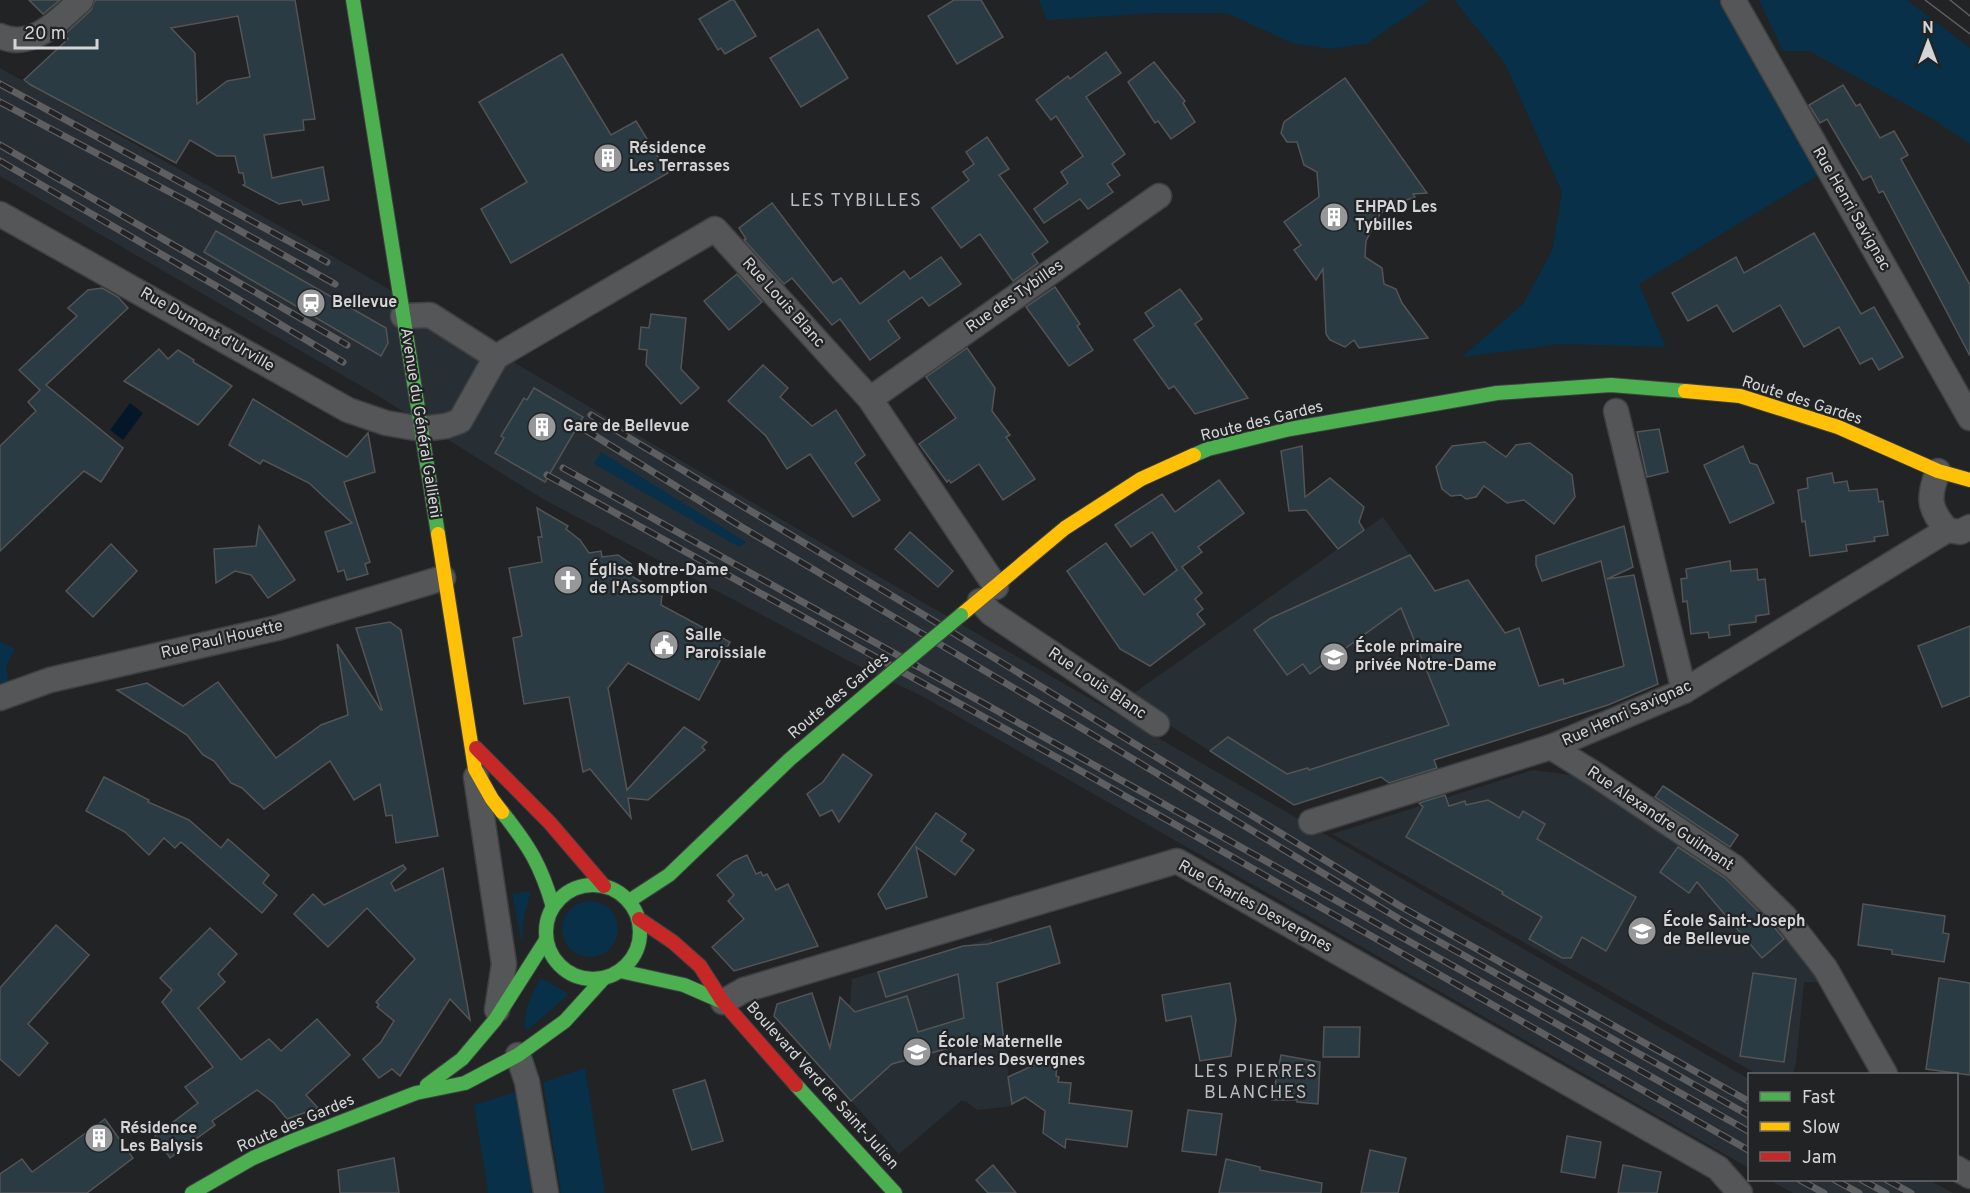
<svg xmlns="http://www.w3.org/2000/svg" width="1970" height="1193" viewBox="0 0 1970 1193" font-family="Overpass,sans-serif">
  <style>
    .built { fill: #282f34 }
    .green { fill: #083048 }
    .water { fill: #031728 }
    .building { fill: #2b3b43; stroke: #545455; stroke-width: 1.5; fill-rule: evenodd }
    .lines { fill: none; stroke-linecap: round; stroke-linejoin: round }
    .street-casing { stroke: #3f4041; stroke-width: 27 }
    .fast-casing { stroke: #3f4041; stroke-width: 16 }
    .slow-casing { stroke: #3f4041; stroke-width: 16 }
    .jam-casing { stroke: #3f4041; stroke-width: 16 }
    .street { stroke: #555657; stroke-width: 24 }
    .fast { stroke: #4caf50; stroke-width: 14 }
    .slow { stroke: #ffc107; stroke-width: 14 }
    .jam { stroke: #c62828; stroke-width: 14 }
    .tram { stroke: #5e5f60; stroke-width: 1.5 }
    .rail-casing { stroke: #5e5f60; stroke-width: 7 }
    .rail { stroke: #212325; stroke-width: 4.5; stroke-dasharray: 14; stroke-linecap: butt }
    .fast-bridge-casing { stroke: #3f4041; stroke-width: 16; stroke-linecap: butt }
    .fast-bridge { stroke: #4caf50; stroke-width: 14 }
    .labels { text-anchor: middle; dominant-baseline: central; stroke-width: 4.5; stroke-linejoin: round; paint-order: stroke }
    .poi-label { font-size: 16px; font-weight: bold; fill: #d4d5d7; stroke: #212325; text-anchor: start }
    .street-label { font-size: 16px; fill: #d4d5d7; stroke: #212325 }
    .neighbourhood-label { font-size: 18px; letter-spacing: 1.5px; fill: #bbbec1; stroke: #212325 }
  </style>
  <rect width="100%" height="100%" fill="#222324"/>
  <g class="built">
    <path d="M0,68L315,246L919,600L1749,1079V1168L922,696L864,669L543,499L375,394L0,176Z"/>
    <path d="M1383,517L1532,729L1294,805L1174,728L1130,696Z"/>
    <path d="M1533,770L1577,776L1603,789L1751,894L1809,967L1818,982H1804L1796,1063L1793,1074H1757L1332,834Z"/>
    <path d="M992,938L1012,1106L977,1110L967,1102L961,1101L899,1154L824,1071L840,997L850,1006L852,979Z"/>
    <path d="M1769,1180H1929L1953,1193H1793Z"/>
  </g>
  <g class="green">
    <path d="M1039,0H1430L1368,43L1331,49L1292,43L1227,13H1155L1047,20Z"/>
    <path d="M1454,0H1718L1819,175L1639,284L1666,347L1559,344L1462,357L1523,304L1552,251L1562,192L1505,63Z"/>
    <path d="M1759,0H1907L1970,48V144L1931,118L1809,51H1783Z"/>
    <path d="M601,452L746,542L740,547L730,542L594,464Z"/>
    <path d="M0,641L15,649L6,666L8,682L0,685Z"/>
    <path d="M531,891L524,916L522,944L512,894Z"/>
    <circle cx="590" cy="929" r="28"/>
    <path d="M541,978L567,993V996L526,1031C521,1014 533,992 541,978Z"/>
    <path d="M585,1068L605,1193H561L543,1082Z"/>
    <path d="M515,1092L532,1193H488L474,1105Z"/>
  </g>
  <path class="water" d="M130,403L143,413L123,440L110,430Z"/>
  <g class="building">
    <path d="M29,0H60L43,14Z"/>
    <path d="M95,0H295L315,119L303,120L304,130L264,135L272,178L323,167L329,200L303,205L301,200L279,204L243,185L245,184L243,173H239L235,156H217L190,140L176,163L31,85L24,80L68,39L64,35L91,10ZM238,16L250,77L227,81L197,104L195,53L171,28Z"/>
    <path d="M731,0H734L756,36L725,54L721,48L718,50L699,19Z"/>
    <path d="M954,0H981L1003,37L957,64L928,16Z"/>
    <path d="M818,29L848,78L801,107L770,58Z"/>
    <path d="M1106,52L1121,73L1086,97L1125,154L1112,164L1120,175L1107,184L1113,192L1088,209L1080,199L1044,223L1034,209L1068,183L1061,172L1083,156L1056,116L1051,120L1036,100L1068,76L1070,79Z"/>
    <path d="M562,54L611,135L636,121L668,173L511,263L481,209L527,182L479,102Z"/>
    <path d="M1154,62L1185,101L1183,103L1195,122L1171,139L1158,121L1155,123L1128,82Z"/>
    <path d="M1345,78L1427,193L1413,194L1415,197L1390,206L1380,214L1366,241L1365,257L1382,268L1384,284L1396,289L1402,303L1428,338L1359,348L1354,340L1345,347L1330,340L1326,334L1323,269L1316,280L1294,250L1301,245L1284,222L1319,197L1317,172L1304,165L1297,142H1287L1281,133L1284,122Z"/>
    <path d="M1843,85L1856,106L1860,104L1880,138L1894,131L1908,155L1901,159L1970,285V356L1883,191L1879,193L1871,176L1863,180L1827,119L1820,123L1809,105Z"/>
    <path d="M987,137L1009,169L999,175L1048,242L1032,254L1038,263L1013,281L980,234L961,248L932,208L969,180L963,172L974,164L966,152Z"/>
    <path d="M772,203L833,283L841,278L860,304L904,271L910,279L941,257L961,284L929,306L922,297L888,321L900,338L870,360L840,319L832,325L792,278L784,284L744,240L746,239L739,228Z"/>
    <path d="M216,231L386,328L388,343L381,356L204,252Z"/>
    <path d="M1814,233L1861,314L1874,307L1903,357L1879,370L1872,358L1860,364L1839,327L1804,347L1780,305L1733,332L1717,305L1688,321L1672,293L1736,257L1744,273Z"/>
    <path d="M737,274L762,302L729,330L704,301Z"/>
    <path d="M1055,287L1080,324L1077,326L1093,350L1069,366L1026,307Z"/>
    <path d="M102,288L118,297L128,308L46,385L123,448L101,482L84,471L0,551V446L36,411L28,402L40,390L19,370L77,316L68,308L88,290Z"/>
    <path d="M1180,289L1202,319L1195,324L1248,398L1195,414L1174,386L1169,389L1134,340L1154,326L1145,313Z"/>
    <path d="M651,314L686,318L681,369L699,388L681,404L646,365L647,350L639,349L641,327L649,328Z"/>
    <path d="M967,348L995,388L992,411L1010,435L1006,437L1035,479L1003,500L979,464L951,483L949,480L947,482L919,444L956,418L926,377Z"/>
    <path d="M159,349L168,359L178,350L194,360L193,362L232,386L198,425L124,381Z"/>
    <path d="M763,365L788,388L780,397L812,426L836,410L865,455L855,463L880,500L853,517L810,454L787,469L766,436L728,401Z"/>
    <path d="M534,388L583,417L545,482L495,453L504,438L501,436L524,398L527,400Z"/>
    <path d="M253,399L347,457L368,433L375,472L344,482L370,562L365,564L368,574L347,580L344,570L338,572L325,532L352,523L309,483L263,460L260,464L229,445Z"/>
    <path d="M1659,429L1668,472L1647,477L1637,432Z"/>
    <path d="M1485,442L1506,457L1516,445L1530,443L1572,475L1575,497L1554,524L1524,500L1507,503L1484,486L1476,497L1466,499L1461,495L1451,496L1442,489L1436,467L1452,446Z"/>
    <path d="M1302,446L1305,497L1330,478L1364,507L1359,522L1364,530L1338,549L1306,510L1289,511L1281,451Z"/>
    <path d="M1743,446L1750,463L1757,465L1774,503L1730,523L1704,465Z"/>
    <path d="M1832,473L1834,483L1847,481L1849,491L1877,489L1879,502L1883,501L1888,535L1874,537L1875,541L1846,545L1847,551L1810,556L1805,521L1802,522L1798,490L1808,488L1807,478Z"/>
    <path d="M1219,480L1244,513L1198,547L1202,552L1182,567L1202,593L1195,599L1203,609L1197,614L1205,624L1150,666L1120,649L1067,571L1106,543L1144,595L1177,570L1152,532L1131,547L1115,525L1162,494L1175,512Z"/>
    <path d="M537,508L568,526L566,529L580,540L589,553L601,551L602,557L618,555L631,564L633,577L662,594L661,605L730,642L699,700L628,663L608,688L627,790L684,727L707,742L702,747L705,750L648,800L628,798L631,818L590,769L583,772L569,697L524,704L513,638L522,636L509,568L542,562L538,537H542Z"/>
    <path d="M259,526L295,580L268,598L251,575L235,571L216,583L214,549L256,546Z"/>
    <path d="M1624,526L1633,567L1607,579L1634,575L1658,684L1608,705L1434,760L1437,768L1389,783L1381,777L1294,805L1210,751L1228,737L1287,774L1308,768L1309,770L1449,725L1401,608L1310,674L1303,664L1287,675L1254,630L1271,618L1410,555L1435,591L1468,580L1505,633L1519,628L1539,686L1563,679L1564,684L1624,666L1601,561L1542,581L1536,565V556Z"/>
    <path d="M910,532L953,571L938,587L895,549Z"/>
    <path d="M111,544L137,571L93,617L66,591Z"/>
    <path d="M1730,561L1731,571L1757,569L1758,580L1765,579L1769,614L1756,616V622L1729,625L1730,635L1709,638L1708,632L1691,634L1687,601L1683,602L1681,579L1687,578L1686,569Z"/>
    <path d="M390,622L401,630L438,836L396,843L392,815L386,816L380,784L354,800L330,761L264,809L242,788L231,783L214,761L203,755L187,735L117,690L147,683L183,706L218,682L276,758L321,725L348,715L337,644L381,710H382L356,628Z"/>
    <path d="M1970,626V696L1942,707L1918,646Z"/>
    <path d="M843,754L872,775L839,822L832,810L820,816L807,794L823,782Z"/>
    <path d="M104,777L149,800L148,802L189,820L221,848L228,839L269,875L263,883L277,895L262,913L181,842L175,848L164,838L149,855L125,832L86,811Z"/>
    <path d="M1663,786L1738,835L1730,847L1655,797Z"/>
    <path d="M1445,795L1449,806L1465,801L1466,805L1488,800L1519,818L1523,811L1545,824L1537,839L1636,897L1606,951L1582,937L1571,958H1562L1529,939L1542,917L1502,894L1503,892L1406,837L1423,807L1419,803Z"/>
    <path d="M936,813L966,834L961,841L974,850L955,875L916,847L927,897L886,909L878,894Z"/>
    <path d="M1678,847L1725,878L1774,927L1784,939L1762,958L1697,882L1689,893L1660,872Z"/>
    <path d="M747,855L756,874L761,872L763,876L767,874L776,890L788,884L818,946L734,971L712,947L744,919L728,901L734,895L717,875L734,861Z"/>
    <path d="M403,865L406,869L391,883L395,891L443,868L470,1020L450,999L400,1076L392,1069L379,1078L363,1059L381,1042L394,1021L377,1007L379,1005L376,1002L415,959L367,908L328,947L294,914L313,894L324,905Z"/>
    <path d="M1863,904L1945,916L1943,933L1949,934L1944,962L1892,954V950L1858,945Z"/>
    <path d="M56,925L89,955L28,1024L48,1043L19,1076L0,1059V988Z"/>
    <path d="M1050,926L1060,963L997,983L1004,1041L949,1048L892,1064L851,1101L774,1016L777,1004L812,993L830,1048L840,997L855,1012L907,996L918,1032L964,1018L958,974L886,997L878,972L963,946L988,944Z"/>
    <path d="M210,928L237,954L218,974L225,982L198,1008L241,1060L269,1039L281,1051L317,1019L350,1055L306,1095L318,1108L287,1119L274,1103L257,1090L212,1121L215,1125L170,1158L155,1136L198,1103L185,1087L213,1067L162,1002L172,990L160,978Z"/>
    <path d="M1753,973L1796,979L1784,1062L1740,1056Z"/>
    <path d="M1939,978L1970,983V1075L1926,1069Z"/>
    <path d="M1230,983L1236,1020L1231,1056L1200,1061L1191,1016L1166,1021L1162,995Z"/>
    <path d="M1324,1027H1360L1359,1057H1323Z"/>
    <path d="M1058,1054L1056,1076L1059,1077L1058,1082L1071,1083L1069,1103L1132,1111L1127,1147L1066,1139L1065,1148L1043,1133L1045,1111L1025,1097L1012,1104L1008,1077Z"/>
    <path d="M1281,1055L1320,1062L1318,1104L1297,1102V1100H1272Z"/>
    <path d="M705,1080L723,1141L692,1150L673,1090Z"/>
    <path d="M1188,1110L1222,1114L1216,1155L1182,1151Z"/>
    <path d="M105,1119L133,1158L87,1193H0V1174L22,1159L32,1172Z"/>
    <path d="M1567,1136L1601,1142L1595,1178L1561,1172Z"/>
    <path d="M1370,1150L1406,1158L1398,1193H1361Z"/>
    <path d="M394,1158L399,1193H340L338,1170Z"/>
    <path d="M1226,1159L1260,1167V1170L1322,1183L1321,1193H1219Z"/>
    <path d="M993,1165L1016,1193H988L976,1180Z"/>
    <path d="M1623,1165L1661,1172L1657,1193H1618Z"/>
  </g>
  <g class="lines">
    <g class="street-casing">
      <g id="street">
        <path d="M1733,0L1970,418"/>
        <path d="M0,36C32,51 60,19 81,0"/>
        <path d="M0,214L348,410L386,423L421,429L446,426L460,421L496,357L715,229L870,399L996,587"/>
        <path d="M403,316L430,315L496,357"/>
        <path d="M870,399L1159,196"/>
        <path d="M1616,411L1684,691"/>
        <path d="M1938,471C1928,497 1928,508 1947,530"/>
        <path d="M980,601L991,613L1012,627L1157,724"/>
        <path d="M0,698L50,680L277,628L443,578"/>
        <path d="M1551,747L1596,775L1734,867L1785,917L1825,968L1885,1074"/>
        <path d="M476,777L504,964L497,1010"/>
        <path d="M1311,822L1551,747L1684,691L1947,530L1960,532L1970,527"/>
        <path d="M723,1002L744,990L1177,861L1718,1168L1740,1193"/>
        <path d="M518,1055L527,1082L546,1193"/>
        <path d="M1956,1168L1970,1176"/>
      </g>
    </g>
    <g class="fast-casing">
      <g id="fast">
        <path d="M353,0L438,534"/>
        <path d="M1194,455L1208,449L1290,429L1497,393L1611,385L1685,391"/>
        <path d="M502,812C529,846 541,865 553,907"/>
        <circle cx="593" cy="932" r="47"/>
        <path d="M629,901L669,875L790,759L876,686"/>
        <path d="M620,971L684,985L723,1002"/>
        <path d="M427,1085L462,1059L495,1020L546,940"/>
        <path d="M796,1085L895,1193"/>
        <path d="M192,1193L253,1158L292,1141L416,1093L465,1083L518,1055L565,1021L604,978"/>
      </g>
    </g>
    <g class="slow-casing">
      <g id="slow">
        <path d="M1685,391L1740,396L1838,427L1938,471L1970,480"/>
        <path d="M438,534L475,769L492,799L502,812"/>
        <path d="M961,615L1065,528L1141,479L1194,455"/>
      </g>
    </g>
    <g class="jam-casing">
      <g id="jam">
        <path d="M476,748L550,823L604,886"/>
        <path d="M639,919L673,942L700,966L723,1002L796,1085"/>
      </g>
    </g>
    <use href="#street" class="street"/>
    <use href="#fast" class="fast"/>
    <use href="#slow" class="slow"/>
    <use href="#jam" class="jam"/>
    <g class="tram">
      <path d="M1925,0L1970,34"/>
      <path d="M1950,0L1970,16"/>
    </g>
    <g class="rail-casing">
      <g id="rail">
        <path d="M0,84L327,262"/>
        <path d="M0,102L196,206L335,284"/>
        <path d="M0,145L347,345"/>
        <path d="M0,161L218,287L343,362"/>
        <path d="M591,415L919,612L1400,906L1750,1102"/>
        <path d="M584,429L740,526L1083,729L1406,923L1750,1116"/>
        <path d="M563,468L1750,1132"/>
        <path d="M547,475L1065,762L1750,1151"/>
        <path d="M1800,1180L1824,1193"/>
        <path d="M1835,1180L1859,1193"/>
        <path d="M1862,1180L1886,1193"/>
        <path d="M1887,1180L1911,1193"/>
      </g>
    </g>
    <use href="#rail" class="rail"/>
    <g class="fast-bridge-casing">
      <path id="fast-bridge" d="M876,686L961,615"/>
    </g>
    <use href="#fast-bridge" class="fast-bridge"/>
  </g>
  <defs>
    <g id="building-disc" transform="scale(1.5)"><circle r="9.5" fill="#969798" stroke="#212325"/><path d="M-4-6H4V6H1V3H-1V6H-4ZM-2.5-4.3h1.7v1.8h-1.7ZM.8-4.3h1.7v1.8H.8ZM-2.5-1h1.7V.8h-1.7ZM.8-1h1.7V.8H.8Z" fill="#fff"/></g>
    <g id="station-disc" transform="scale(1.5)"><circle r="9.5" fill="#969798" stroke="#212325"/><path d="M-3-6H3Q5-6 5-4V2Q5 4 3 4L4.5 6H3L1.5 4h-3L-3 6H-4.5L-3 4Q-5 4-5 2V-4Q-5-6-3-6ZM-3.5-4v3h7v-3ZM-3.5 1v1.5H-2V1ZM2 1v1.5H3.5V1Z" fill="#fff"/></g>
    <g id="church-disc" transform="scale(1.5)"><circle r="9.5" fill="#969798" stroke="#212325"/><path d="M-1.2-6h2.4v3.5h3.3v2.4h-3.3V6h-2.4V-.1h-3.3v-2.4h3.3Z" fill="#fff"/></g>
    <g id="civic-disc" transform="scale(1.5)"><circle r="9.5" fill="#969798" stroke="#212325"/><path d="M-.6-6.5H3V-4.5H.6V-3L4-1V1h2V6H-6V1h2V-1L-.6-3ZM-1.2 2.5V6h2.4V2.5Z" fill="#fff"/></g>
    <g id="school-disc" transform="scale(1.5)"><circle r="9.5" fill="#969798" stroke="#212325"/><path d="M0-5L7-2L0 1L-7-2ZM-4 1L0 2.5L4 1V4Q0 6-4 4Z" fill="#fff"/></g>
  </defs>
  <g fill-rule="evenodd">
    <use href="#building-disc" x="608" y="158"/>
    <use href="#building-disc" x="1334" y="217"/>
    <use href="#station-disc" x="311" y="303"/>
    <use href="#building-disc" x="542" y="427"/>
    <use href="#church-disc" x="568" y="580"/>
    <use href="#civic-disc" x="664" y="645"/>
    <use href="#school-disc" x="1334" y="657"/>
    <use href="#school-disc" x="1642" y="931"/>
    <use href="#school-disc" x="917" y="1052"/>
    <use href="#building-disc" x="99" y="1138"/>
  </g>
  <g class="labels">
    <g class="poi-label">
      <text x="629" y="149">Résidence<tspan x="629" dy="18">Les Terrasses</tspan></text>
      <text x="1355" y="208">EHPAD Les<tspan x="1355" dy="18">Tybilles</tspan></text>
      <text x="332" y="303">Bellevue</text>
      <text x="563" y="427">Gare de Bellevue</text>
      <text x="589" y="571">Église Notre-Dame<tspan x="589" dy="18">de l'Assomption</tspan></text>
      <text x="685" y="636">Salle<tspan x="685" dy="18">Paroissiale</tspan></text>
      <text x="1355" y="648">École primaire<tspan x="1355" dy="18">privée Notre-Dame</tspan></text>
      <text x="1663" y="922">École Saint-Joseph<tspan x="1663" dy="18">de Bellevue</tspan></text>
      <text x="938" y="1043">École Maternelle<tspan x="938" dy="18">Charles Desvergnes</tspan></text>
      <text x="120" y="1129">Résidence<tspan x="120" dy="18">Les Balysis</tspan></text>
    </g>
    <g class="street-label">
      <text transform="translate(1851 209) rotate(60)">Rue Henri Savignac</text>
      <text transform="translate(1015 297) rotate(-35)">Rue des Tybilles</text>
      <text transform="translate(783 303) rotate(48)">Rue Louis Blanc</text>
      <text transform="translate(207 330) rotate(30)">Rue Dumont d'Urville</text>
      <text transform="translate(1802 401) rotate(18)">Route des Gardes</text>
      <text transform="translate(1262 422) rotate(-14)">Route des Gardes</text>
      <text transform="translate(420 423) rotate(81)">Avenue du Général Gallieni</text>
      <text transform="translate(222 640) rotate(-13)">Rue Paul Houette</text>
      <text transform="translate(1097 684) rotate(34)">Rue Louis Blanc</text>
      <text transform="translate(839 696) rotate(-40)">Route des Gardes</text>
      <text transform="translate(1627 714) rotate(-24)">Rue Henri Savignac</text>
      <text transform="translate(1660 819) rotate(34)">Rue Alexandre Guilmant</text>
      <text transform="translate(1255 907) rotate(29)">Rue Charles Desvergnes</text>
      <text transform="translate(822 1086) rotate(48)">Boulevard Verd de Saint-Julien</text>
      <text transform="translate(296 1124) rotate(-23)">Route des Gardes</text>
    </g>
    <g class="neighbourhood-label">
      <text x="856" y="201">LES TYBILLES</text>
      <text x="1256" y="1072">LES PIERRES<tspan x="1256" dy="21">BLANCHES</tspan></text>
    </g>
  </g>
  <rect x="1748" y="1073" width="210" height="108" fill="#212325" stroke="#696a6c" stroke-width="1.5"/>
  <rect x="1760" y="1092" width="30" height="9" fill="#4caf50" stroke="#696a6c" stroke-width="1.5"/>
  <text x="1802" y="1103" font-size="18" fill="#d4d5d7">Fast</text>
  <rect x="1760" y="1122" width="30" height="9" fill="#ffc107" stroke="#696a6c" stroke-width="1.5"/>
  <text x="1802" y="1133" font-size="18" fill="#d4d5d7">Slow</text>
  <rect x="1760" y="1152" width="30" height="9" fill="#c62828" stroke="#696a6c" stroke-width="1.5"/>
  <text x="1802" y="1163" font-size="18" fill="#d4d5d7">Jam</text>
  <g transform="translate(1928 42)" stroke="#212325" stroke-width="4.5" paint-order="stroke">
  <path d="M0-4.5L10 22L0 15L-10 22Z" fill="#d4d5d7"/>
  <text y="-9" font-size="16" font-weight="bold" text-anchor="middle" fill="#d4d5d7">N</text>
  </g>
  <path d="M15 39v9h82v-9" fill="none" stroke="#d4d5d7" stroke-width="3"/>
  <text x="24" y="39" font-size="18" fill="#d4d5d7" stroke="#212325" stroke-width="4.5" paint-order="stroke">20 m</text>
</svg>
